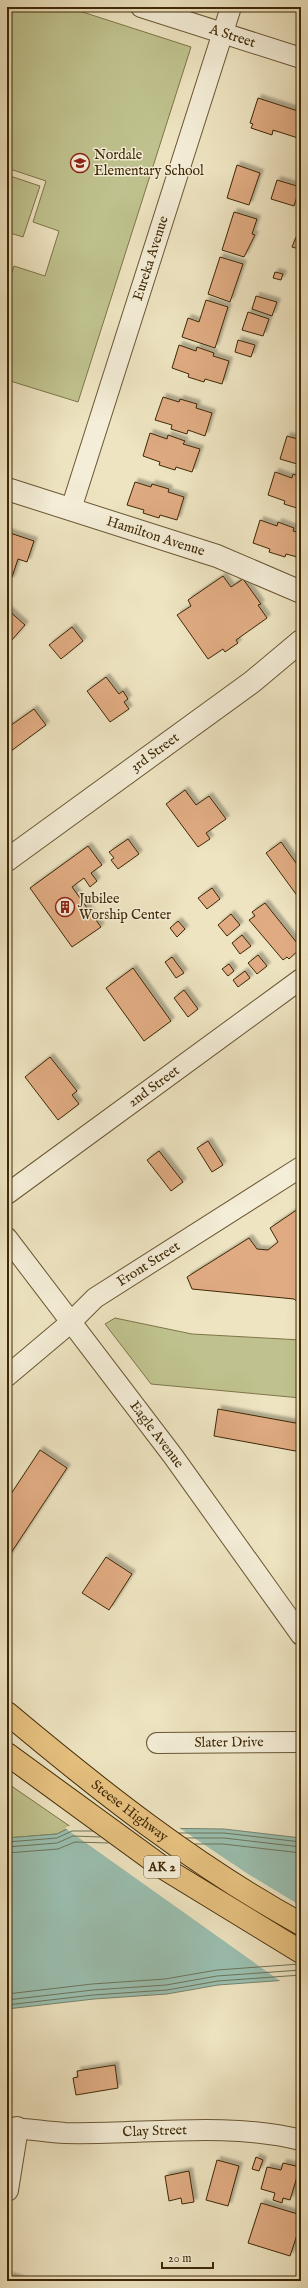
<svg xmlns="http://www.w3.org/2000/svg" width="308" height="2288" viewBox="0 0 308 2288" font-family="'IM FELL English',serif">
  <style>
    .green { fill: #bfc28e; stroke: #7e754a }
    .water { fill: #9abfb0; stroke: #75836c }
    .pier { fill: #eee4c1 }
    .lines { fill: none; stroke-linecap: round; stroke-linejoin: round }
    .shore { stroke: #6c745a; stroke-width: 1 }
    .building { fill: #e0ab82; stroke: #3e2805; filter: url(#shadow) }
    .minor-casing { stroke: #6a5734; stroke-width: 22 }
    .tertiary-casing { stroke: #6a5734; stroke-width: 24 }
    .trunk-casing { stroke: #3e2805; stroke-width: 24 }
    .minor { stroke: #f4edd7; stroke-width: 20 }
    .tertiary { stroke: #f4edd7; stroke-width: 22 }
    .trunk { stroke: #e7c280; stroke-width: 22 }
    .labels { text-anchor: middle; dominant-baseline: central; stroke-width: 3; stroke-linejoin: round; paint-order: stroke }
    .shield { fill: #f4edd7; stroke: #756344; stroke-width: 1 }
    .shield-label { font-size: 13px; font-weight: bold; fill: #3e2805 }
    .street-label { font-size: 14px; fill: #3e2805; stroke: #f4edd7 }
    .poi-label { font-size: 14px; fill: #3e2805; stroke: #f4edd7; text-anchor: start }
  </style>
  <defs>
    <filter id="shadow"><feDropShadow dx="3.5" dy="-3.5" stdDeviation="1" flood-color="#0004"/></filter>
  </defs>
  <rect width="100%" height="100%" fill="#eee4c1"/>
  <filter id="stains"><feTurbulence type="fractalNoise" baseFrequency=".005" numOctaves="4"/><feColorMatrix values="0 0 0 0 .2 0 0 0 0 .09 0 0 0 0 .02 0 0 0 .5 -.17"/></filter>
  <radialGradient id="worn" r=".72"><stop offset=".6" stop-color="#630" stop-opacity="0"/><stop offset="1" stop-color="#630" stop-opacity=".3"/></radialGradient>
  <g class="green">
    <path d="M7,7H67L191,47L78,402L7,380V287L14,266L45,276L59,231L33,222L46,181L7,168Z"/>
    <path d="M7,175L40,186L23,237L7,232Z"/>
    <path d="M115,1318L192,1334L301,1340V1398L151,1384L105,1324Z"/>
    <path d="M7,1783L71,1827L57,1834L7,1838Z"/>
  </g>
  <path class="water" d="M71,1827L224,1829L301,1838V1979L218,1985L167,1994L94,1999L7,2009V1838L57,1834Z"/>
  <path class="pier" d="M71,1825L178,1827L248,1874L301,1906V1981L283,1983L65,1828Z"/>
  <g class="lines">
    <g class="shore">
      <path d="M179,1833H224L301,1842"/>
      <path d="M186,1838H224L301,1847"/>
      <path d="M7,1842L57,1838L72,1831H93"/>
      <path d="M195,1844H223L301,1853"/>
      <path d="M7,1847L57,1843L73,1836L100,1837"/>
      <path d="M7,1853L58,1849L75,1842L108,1843"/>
      <path d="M7,1994L92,1984L165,1979L217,1970L300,1964"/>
      <path d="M7,2000L93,1990L166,1985L217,1976L301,1970"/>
      <path d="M7,2005L93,1995L167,1990L218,1981L301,1975"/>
    </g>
  </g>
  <g class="building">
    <path d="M258,98L301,112V139L273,130L272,135L251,128L253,124L250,123Z"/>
    <path d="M237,165L260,173L249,205L227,198Z"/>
    <path d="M277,180L300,187L294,206L271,199Z"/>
    <path d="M234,212L257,219L252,234L255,235L244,257L222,250Z"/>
    <path d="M296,237L301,239L299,249L292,247Z"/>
    <path d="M220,257L243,264L230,302L208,294Z"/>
    <path d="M275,272L283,274L281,280L273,278Z"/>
    <path d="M256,296L277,302L272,316L252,309Z"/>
    <path d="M206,300L228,307L215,348L182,337L188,318L199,322Z"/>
    <path d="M248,312L269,319L263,336L242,330Z"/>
    <path d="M238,340L255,345L251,357L235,352Z"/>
    <path d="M179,345L196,351L197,347L214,353L213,356L229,361L222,384L205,379L204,382L188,377L189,374L172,368Z"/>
    <path d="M163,397L179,402L180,399L197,404L196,408L212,413L205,436L188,430L187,434L171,429L172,425L155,420Z"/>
    <path d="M301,397V410L297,409Z"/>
    <path d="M150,433L167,439L168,435L185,441L183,444L200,449L192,472L176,467L175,470L159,465L160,462L143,456Z"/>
    <path d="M287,436L301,440V469L296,467L297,464L280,459Z"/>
    <path d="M275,472L292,478L293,474L301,477L300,509L284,504L285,501L268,495Z"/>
    <path d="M135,482L151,487L152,484L169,489L168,492L184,497L177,520L160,515L159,518L143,513L144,510L127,505Z"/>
    <path d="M260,520L277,526L278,522L294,528L293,531L301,533V558L286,554L285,557L269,552L270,549L253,543Z"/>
    <path d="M7,532L34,541L27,562L18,559L11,580L7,579Z"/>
    <path d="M223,576L231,587L243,579L261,604L258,605L267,618L236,640L238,643L225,652L223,649L208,659L177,615L191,606L188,600Z"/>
    <path d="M7,609L25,625L11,641L7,638Z"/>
    <path d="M72,627L83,641L61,659L49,645Z"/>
    <path d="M106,677L119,694L123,691L128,699L124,702L129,709L110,722L87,691Z"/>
    <path d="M34,709L46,725L7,754V728Z"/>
    <path d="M185,790L196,805L209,796L226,819L206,833L210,839L198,847L166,804Z"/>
    <path d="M128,839L139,854L118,869L111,860L114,858L109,852Z"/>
    <path d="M281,842L301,870V901L266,853Z"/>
    <path d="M88,846L102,865L91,873L97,881L90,887L84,878L72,887L101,927L72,947L30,888Z"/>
    <path d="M212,888L220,899L207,909L198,898Z"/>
    <path d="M265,903L301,948L289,959L287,957L283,960L249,920L255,916L252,912Z"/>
    <path d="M231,914L240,925L227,936L218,925Z"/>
    <path d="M178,921L185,929L177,937L170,928Z"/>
    <path d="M242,935L251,946L240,954L232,943Z"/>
    <path d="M258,955L267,966L257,974L248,963Z"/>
    <path d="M172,957L184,973L176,978L165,962Z"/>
    <path d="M229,964L234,971L228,976L222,969Z"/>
    <path d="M133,968L171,1021L144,1041L106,988Z"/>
    <path d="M245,971L250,978L238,987L233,980Z"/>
    <path d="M184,990L198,1009L188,1017L174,998Z"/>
    <path d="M50,1057L77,1091L72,1095L79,1104L58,1120L25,1077Z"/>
    <path d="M208,1141L223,1165L212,1172L197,1148Z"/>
    <path d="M159,1151L183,1182L171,1191L147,1160Z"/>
    <path d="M301,1207V1302L299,1303L294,1299L192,1289L187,1277L249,1238L257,1249L268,1250L278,1242L270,1228Z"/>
    <path d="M218,1409L301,1424V1452L214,1436Z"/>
    <path d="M40,1450L67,1468L7,1559V1500Z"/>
    <path d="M106,1557L132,1574L109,1610L82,1593Z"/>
    <path d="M115,2065L118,2088L76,2095L73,2078L78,2077L77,2071Z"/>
    <path d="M256,2157L263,2160L259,2171L252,2169Z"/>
    <path d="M217,2160L239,2166L228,2206L206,2200Z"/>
    <path d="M283,2163L300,2167L290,2200L283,2198L282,2203L273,2200L275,2193L261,2189L267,2167L281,2170Z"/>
    <path d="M189,2171L194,2202L182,2204L181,2198L169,2201L165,2176Z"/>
    <path d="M261,2203L301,2215V2223L290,2256L248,2243Z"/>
    <path d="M10,2276L24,2281H8Z"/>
  </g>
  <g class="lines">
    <g class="minor-casing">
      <g id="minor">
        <path id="s1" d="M141,7L301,58"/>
        <path id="s2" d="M71,509L231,7"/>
        <path id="s3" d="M7,1194L301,979"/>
        <path id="s4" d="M7,1238L173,1456L301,1635"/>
        <path id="s5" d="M7,1376L70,1323L95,1298L301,1167"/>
        <path id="s6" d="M157,1743L301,1742"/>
        <path id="s7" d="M7,2128C26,2128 45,2132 65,2133C143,2135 224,2121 301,2140"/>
      </g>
    </g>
    <g class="tertiary-casing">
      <g id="tertiary">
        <path id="s8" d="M7,489L217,556L301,592"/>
        <path id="s9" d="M7,860L252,682L301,641"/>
        <path d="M7,2190L17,2128"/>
      </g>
    </g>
    <g class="trunk-casing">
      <g id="trunk">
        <path id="s10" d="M7,1713C99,1790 195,1866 301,1924"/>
        <path d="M7,1754L162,1867L301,1952"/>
      </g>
    </g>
    <use href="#minor" class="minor"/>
    <use href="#tertiary" class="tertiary"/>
    <use href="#trunk" class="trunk"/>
  </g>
  <defs>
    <g id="school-ring" transform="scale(1)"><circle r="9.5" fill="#f4edd7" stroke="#8f2418" stroke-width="1.5"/><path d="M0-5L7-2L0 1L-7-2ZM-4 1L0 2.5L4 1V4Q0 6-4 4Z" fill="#8f2418"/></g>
    <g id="building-ring" transform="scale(1)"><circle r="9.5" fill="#f4edd7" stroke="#8f2418" stroke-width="1.5"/><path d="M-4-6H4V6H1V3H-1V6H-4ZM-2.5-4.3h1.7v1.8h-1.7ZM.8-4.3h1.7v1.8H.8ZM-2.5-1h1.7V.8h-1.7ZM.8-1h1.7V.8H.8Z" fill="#8f2418"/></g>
  </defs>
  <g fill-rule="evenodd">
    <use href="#school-ring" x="80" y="163"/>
    <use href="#building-ring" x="65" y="907"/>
  </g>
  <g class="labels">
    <rect class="shield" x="144" y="1856" width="36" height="22" rx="3"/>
    <g class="shield-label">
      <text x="162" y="1867">AK 2</text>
    </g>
    <g class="street-label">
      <text stroke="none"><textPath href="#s1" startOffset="96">A Street</textPath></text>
      <text stroke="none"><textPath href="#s2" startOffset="263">Eureka Avenue</textPath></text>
      <text stroke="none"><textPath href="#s8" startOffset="156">Hamilton Avenue</textPath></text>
      <text stroke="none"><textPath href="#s9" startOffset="183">3rd Street</textPath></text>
      <text stroke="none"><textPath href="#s3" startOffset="182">2nd Street</textPath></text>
      <text stroke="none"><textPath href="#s5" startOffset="181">Front Street</textPath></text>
      <text stroke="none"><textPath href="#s4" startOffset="247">Eagle Avenue</textPath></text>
      <text stroke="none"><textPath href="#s6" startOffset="72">Slater Drive</textPath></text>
      <text stroke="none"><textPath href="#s10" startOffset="157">Steese Highway</textPath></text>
      <text stroke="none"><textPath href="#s7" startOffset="148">Clay Street</textPath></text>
    </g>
    <g class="poi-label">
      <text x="94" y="155">Nordale<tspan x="94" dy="16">Elementary School</tspan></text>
      <text x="79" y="899">Jubilee<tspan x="79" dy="16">Worship Center</tspan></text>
    </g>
  </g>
  <rect width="308" height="2288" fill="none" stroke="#eee4c1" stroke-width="24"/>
  <rect x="8" y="8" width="292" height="2272" fill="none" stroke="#3e2805" stroke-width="2"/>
  <rect x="12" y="12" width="284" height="2264" fill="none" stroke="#3e2805"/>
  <path d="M162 2262v6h51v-6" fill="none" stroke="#3e2805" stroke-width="2"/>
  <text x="168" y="2262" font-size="12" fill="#3e2805" stroke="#f4edd7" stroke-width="3" paint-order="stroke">20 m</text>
  <rect width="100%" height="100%" filter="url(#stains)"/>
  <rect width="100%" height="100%" fill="url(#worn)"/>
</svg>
